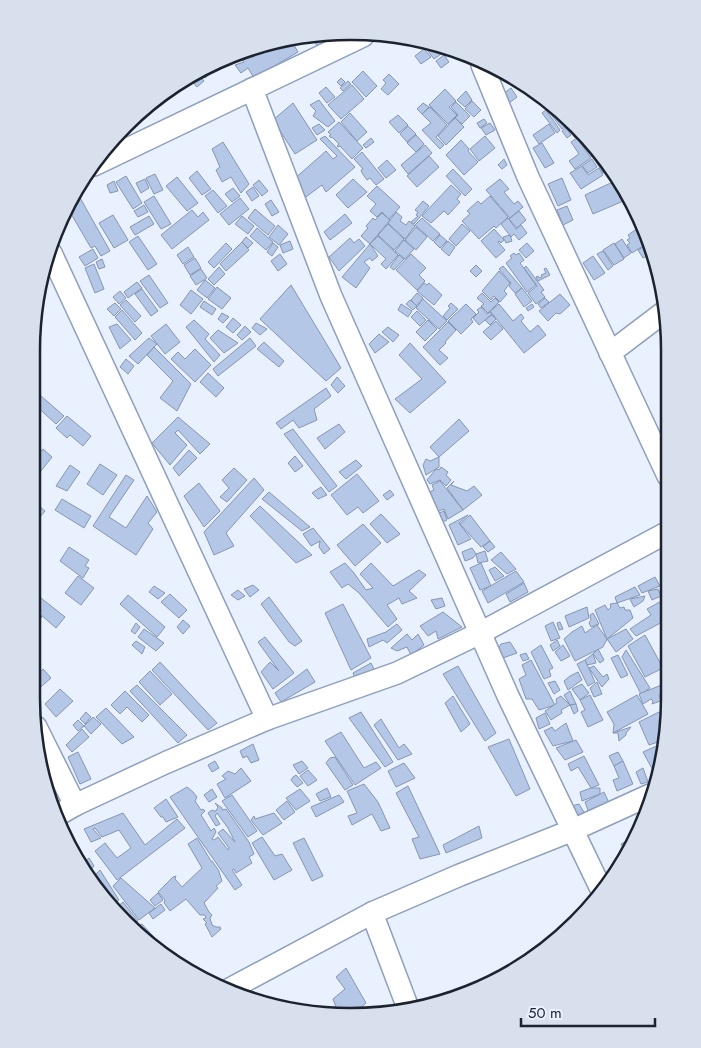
<svg xmlns="http://www.w3.org/2000/svg" width="701" height="1048" viewBox="0 0 701 1048" font-family="Jost,sans-serif">
  <style>
    .building { fill: #b4c7e7; stroke: #8596b5 }
    .lines { fill: none; stroke-linecap: round; stroke-linejoin: round }
    .minor-casing { stroke: #8d9fbd; stroke-width: 24 }
    .minor { stroke: #fff; stroke-width: 21 }
    .rim { fill: none; stroke: #1c232f; stroke-width: 2.5 }
  </style>
  <rect width="100%" height="100%" fill="#e9f0fe"/>
  <g class="building">
    <path d="M320,35L325,42L318,47L313,40Z"/>
    <path d="M292,42L298,52L254,78L248,68L241,73L235,65L244,62L239,56Z"/>
    <path d="M430,45L439,46L444,52L434,59L426,48Z"/>
    <path d="M424,49L431,57L421,64L415,56Z"/>
    <path d="M444,55L449,62L441,68L436,61Z"/>
    <path d="M227,59V60L205,78L200,72L210,64Z"/>
    <path d="M363,71L377,86L366,97L352,82Z"/>
    <path d="M198,73L204,81L197,87L190,79Z"/>
    <path d="M389,74L399,84L388,95L381,89L386,83L383,80Z"/>
    <path d="M341,78L345,82L341,86L337,82Z"/>
    <path d="M348,81L351,84L343,91L340,88Z"/>
    <path d="M352,85L364,99L341,119L328,105Z"/>
    <path d="M326,87L335,97L327,103L319,93Z"/>
    <path d="M511,88L517,97L509,103L503,94Z"/>
    <path d="M445,89L456,101L449,107L457,115L448,124L429,105Z"/>
    <path d="M466,91L472,100L465,107L457,100Z"/>
    <path d="M319,100L335,121L328,127L313,116L316,111L310,105Z"/>
    <path d="M472,101L481,110L474,117L465,109Z"/>
    <path d="M545,101L561,111L570,123L562,129L543,104Z"/>
    <path d="M456,102L470,116L462,124L455,118L458,115L451,107Z"/>
    <path d="M293,103L317,140L295,154L273,120Z"/>
    <path d="M423,103L429,107L422,114L417,109Z"/>
    <path d="M430,107L447,125L436,137L444,145L440,149L422,130L431,123L422,114Z"/>
    <path d="M546,110L560,130L557,133L542,113Z"/>
    <path d="M350,113L367,132L357,141L341,122Z"/>
    <path d="M398,115L408,125L399,133L389,122Z"/>
    <path d="M455,118L464,127L446,145L438,136Z"/>
    <path d="M484,119L487,123L480,128L477,123Z"/>
    <path d="M339,122L363,148L352,159L340,146L338,147L337,146L339,144L332,137L331,138L329,136L331,135L328,132Z"/>
    <path d="M490,123L495,130L486,135L481,128Z"/>
    <path d="M571,123L587,144L585,145L578,135L575,138L566,126Z"/>
    <path d="M319,124L325,130L317,135L312,128Z"/>
    <path d="M549,124L555,133L539,144L533,135Z"/>
    <path d="M408,126L416,134L407,142L400,134Z"/>
    <path d="M566,128L571,135L567,138L562,131Z"/>
    <path d="M416,135L424,144L416,152L407,143Z"/>
    <path d="M325,136L355,167L326,192L322,185L303,199L292,181L326,151L333,159L337,156L320,139Z"/>
    <path d="M485,136L495,148L479,161L470,149Z"/>
    <path d="M371,138L374,142L366,148L363,145Z"/>
    <path d="M577,138L591,158L575,169L569,161L579,154L571,142Z"/>
    <path d="M461,140L469,149L468,151L478,162L464,175L446,155Z"/>
    <path d="M223,142L249,184L241,193L231,177L222,182L216,170L220,167L212,149Z"/>
    <path d="M542,143L554,163L545,168L533,148Z"/>
    <path d="M425,145L432,153L408,174L401,165Z"/>
    <path d="M587,145L595,155L592,157L585,147Z"/>
    <path d="M362,152L384,179L376,185L370,178L367,180L362,173L361,170L363,169L354,159Z"/>
    <path d="M595,155L607,171L603,173L593,157Z"/>
    <path d="M429,156L439,167L417,187L407,176Z"/>
    <path d="M504,159L507,165L502,169L498,165Z"/>
    <path d="M592,159L597,167L588,173L582,166Z"/>
    <path d="M387,160L396,170L386,178L378,168Z"/>
    <path d="M582,166L588,175L599,168L603,175L581,189L570,173Z"/>
    <path d="M453,169L472,189L465,196L446,176Z"/>
    <path d="M197,171L211,189L202,195L189,178Z"/>
    <path d="M155,174L163,190L154,194L146,178Z"/>
    <path d="M126,176L142,203L133,209L116,182Z"/>
    <path d="M177,177L198,203L187,211L166,186Z"/>
    <path d="M562,178L571,200L558,206L548,184Z"/>
    <path d="M145,179L149,188L141,193L136,183Z"/>
    <path d="M353,179L367,192L348,208L336,195Z"/>
    <path d="M500,179L509,189L504,192L514,204L518,201L523,207L510,218L486,190Z"/>
    <path d="M259,180L268,191L262,196L253,185Z"/>
    <path d="M114,181L118,191L110,193L107,185Z"/>
    <path d="M615,181L628,199L593,214L585,195Z"/>
    <path d="M451,185L461,194L457,199L460,202L448,215L444,211L431,223L422,216Z"/>
    <path d="M377,186L400,207L389,219L382,212L377,217L370,211L376,204L367,196Z"/>
    <path d="M253,187L259,196L252,201L246,192Z"/>
    <path d="M233,188L240,196L232,202L225,194Z"/>
    <path d="M213,190L227,206L218,213L205,196Z"/>
    <path d="M79,196L110,251L101,256L95,246L91,248L70,212L75,209L70,201Z"/>
    <path d="M154,196L171,224L161,229L144,202Z"/>
    <path d="M490,196L508,217L496,228L494,226L479,239L462,221L470,214L467,211L478,201L481,204Z"/>
    <path d="M240,198L249,209L229,225L220,214Z"/>
    <path d="M271,200L279,212L272,216L265,204Z"/>
    <path d="M423,201L429,206L414,224L411,222L418,216L416,215L418,212L415,210Z"/>
    <path d="M144,205L148,212L138,217L134,211Z"/>
    <path d="M567,206L573,220L563,225L557,210Z"/>
    <path d="M255,209L275,226L268,235L248,218Z"/>
    <path d="M192,210L198,217L203,212L209,220L172,249L161,235Z"/>
    <path d="M519,211L526,220L517,228L509,219Z"/>
    <path d="M396,212L402,217L400,221L406,225L409,221L415,226L405,239L388,223Z"/>
    <path d="M382,213L390,220L370,244L361,236L368,228L366,226L373,218L375,220Z"/>
    <path d="M345,214L352,223L330,240L324,232Z"/>
    <path d="M113,215L128,240L114,248L99,223Z"/>
    <path d="M149,216L154,224L135,235L130,227Z"/>
    <path d="M242,216L254,226L248,234L235,224Z"/>
    <path d="M422,218L440,234L433,241L415,225Z"/>
    <path d="M508,218L516,229L521,225L527,233L519,240L514,234L511,237L501,224Z"/>
    <path d="M388,224L404,239L394,250L378,235Z"/>
    <path d="M462,224L470,231L456,246L449,239Z"/>
    <path d="M278,225L288,234L279,245L269,237Z"/>
    <path d="M641,226L646,244L632,253L627,245L630,243L627,240L630,238L628,235Z"/>
    <path d="M416,227L427,237L416,250L405,240Z"/>
    <path d="M257,228L273,242L266,250L250,236Z"/>
    <path d="M494,229L504,240L501,243L499,241L498,242L505,250L496,258L481,241Z"/>
    <path d="M440,235L447,241L440,248L434,242Z"/>
    <path d="M510,235L512,241L506,243L503,237Z"/>
    <path d="M138,236L157,264L148,270L129,242Z"/>
    <path d="M378,236L398,255L386,269L381,264L386,259L370,244Z"/>
    <path d="M246,237L253,243L248,248L242,242Z"/>
    <path d="M350,238L354,243L359,239L365,246L339,271L329,257Z"/>
    <path d="M622,239L631,253L624,258L615,244Z"/>
    <path d="M404,240L414,249L405,259L395,251Z"/>
    <path d="M290,241L293,249L283,253L280,245Z"/>
    <path d="M448,241L455,247L449,256L441,249Z"/>
    <path d="M242,242L249,250L226,271L220,264Z"/>
    <path d="M226,243L232,249L214,268L208,262Z"/>
    <path d="M273,243L278,247L272,256L267,252Z"/>
    <path d="M527,243L534,251L526,258L519,250Z"/>
    <path d="M614,243L624,259L614,265L603,250Z"/>
    <path d="M370,244L378,256L372,261L370,258L364,262L370,268L356,288L342,277Z"/>
    <path d="M646,245L649,255L643,258L638,250Z"/>
    <path d="M188,247L194,257L183,264L177,255Z"/>
    <path d="M93,249L98,258L85,266L79,257Z"/>
    <path d="M603,251L613,266L608,270L597,254Z"/>
    <path d="M514,253L516,255L519,253L524,260L520,263L536,285L527,292L506,263L512,258L510,256Z"/>
    <path d="M280,254L287,264L278,271L271,261Z"/>
    <path d="M411,254L426,268L419,275L425,281L417,290L396,270Z"/>
    <path d="M399,255L404,259L394,270L390,267Z"/>
    <path d="M593,256L605,273L594,280L583,263Z"/>
    <path d="M195,258L201,268L190,275L184,265Z"/>
    <path d="M102,259L105,267L99,269L96,262Z"/>
    <path d="M94,264L104,289L95,293L85,268Z"/>
    <path d="M476,265L482,271L476,277L470,271Z"/>
    <path d="M503,266L522,288L515,293L509,286L511,283L499,269Z"/>
    <path d="M526,266L544,290L541,292L545,297L536,304L528,293L537,286L524,268Z"/>
    <path d="M219,267L225,274L214,285L208,279Z"/>
    <path d="M546,268L550,275L538,281L536,277L538,276L539,278L542,277L541,275L546,273L544,269Z"/>
    <path d="M201,269L207,278L196,285L190,276Z"/>
    <path d="M499,271L510,283L504,291L507,294L500,302L494,296L491,300L482,291Z"/>
    <path d="M149,275L168,303L160,308L140,281Z"/>
    <path d="M205,280L215,288L207,298L197,290Z"/>
    <path d="M137,282L142,288L128,298L124,292Z"/>
    <path d="M424,283L427,285L429,283L442,295L434,305L417,291Z"/>
    <path d="M291,285L341,368L326,381L260,319Z"/>
    <path d="M217,287L231,298L222,309L208,299Z"/>
    <path d="M522,288L532,301L524,307L515,294Z"/>
    <path d="M142,289L158,311L151,316L135,294Z"/>
    <path d="M191,290L203,299L191,314L180,305Z"/>
    <path d="M120,291L126,298L119,304L113,297Z"/>
    <path d="M417,293L423,298L416,306L411,300Z"/>
    <path d="M482,293L491,302L495,298L499,302L488,313L481,306L484,304L477,298Z"/>
    <path d="M560,294L570,305L560,314L556,313L548,321L539,311Z"/>
    <path d="M545,298L549,302L541,308L538,304Z"/>
    <path d="M423,299L447,321L439,329L416,308Z"/>
    <path d="M126,300L141,316L135,322L120,305Z"/>
    <path d="M410,300L417,306L413,310L406,304Z"/>
    <path d="M36,301L42,313L34,316V309Z"/>
    <path d="M204,301L216,309L212,315L200,307Z"/>
    <path d="M115,303L121,309L114,316L107,309Z"/>
    <path d="M451,303L458,309L447,320L443,316L450,308L448,306Z"/>
    <path d="M401,304L412,311L408,317L398,310Z"/>
    <path d="M466,304L476,314L471,319L473,322L461,334L448,321Z"/>
    <path d="M499,304L513,321L521,314L524,318L521,321L530,332L538,325L546,335L524,353L490,311Z"/>
    <path d="M532,304L534,307L528,311L526,308Z"/>
    <path d="M481,307L487,314L490,312L492,314L479,325L473,318L479,312L477,310Z"/>
    <path d="M122,310L142,333L135,340L115,317Z"/>
    <path d="M417,311L426,320L420,326L411,317Z"/>
    <path d="M222,313L229,317L223,323L218,319Z"/>
    <path d="M492,315L496,319L490,325L485,320Z"/>
    <path d="M233,318L241,325L233,333L226,327Z"/>
    <path d="M194,320L209,334L205,339L220,355L214,362L186,327Z"/>
    <path d="M428,320L437,329L425,341L416,332Z"/>
    <path d="M496,321L503,329L491,340L483,332Z"/>
    <path d="M448,322L456,330L445,342L446,343L439,350L448,358L440,365L423,347Z"/>
    <path d="M256,323L267,329L260,335L252,328Z"/>
    <path d="M117,324L131,340L120,349L109,327Z"/>
    <path d="M166,324L180,342L165,354L151,336Z"/>
    <path d="M245,326L251,332L242,340L237,335Z"/>
    <path d="M388,327L399,335L393,342L382,332Z"/>
    <path d="M218,330L238,343L224,353L210,338Z"/>
    <path d="M379,334L389,342L375,353L369,344Z"/>
    <path d="M149,338L157,344L138,364L129,356Z"/>
    <path d="M250,338L256,346L218,376L213,369Z"/>
    <path d="M264,342L284,361L279,367L257,349Z"/>
    <path d="M410,343L446,382L410,413L395,399L422,379L399,355Z"/>
    <path d="M154,347L191,384L177,411L160,398L173,381L147,355Z"/>
    <path d="M195,349L211,365L195,382L171,359L178,352L185,359Z"/>
    <path d="M126,359L134,366L128,374L120,367Z"/>
    <path d="M208,373L224,388L216,397L200,382Z"/>
    <path d="M337,377L345,386L338,393L331,385Z"/>
    <path d="M326,388L331,396L314,409L317,420L299,428L293,420L281,429L276,423Z"/>
    <path d="M41,396L64,416L56,424L34,404Z"/>
    <path d="M67,416L91,436L83,446L70,435L67,438L56,428Z"/>
    <path d="M178,417L210,444L200,454L178,430L175,433L187,445L170,465L152,443Z"/>
    <path d="M459,419L469,431L439,457L430,447Z"/>
    <path d="M33,422L39,425L33,434Z"/>
    <path d="M339,424L345,432L325,449L317,438Z"/>
    <path d="M293,429L337,486L329,492L284,434Z"/>
    <path d="M43,449L52,457L37,476L33,473V461Z"/>
    <path d="M189,450L197,458L179,476L173,468Z"/>
    <path d="M295,456L303,466L295,472L288,463Z"/>
    <path d="M439,457V467L426,475L423,465L426,459L430,461Z"/>
    <path d="M356,460L362,466L346,479L339,472Z"/>
    <path d="M100,464L117,475L103,495L87,484Z"/>
    <path d="M70,465L80,472L67,491L56,486Z"/>
    <path d="M441,467L448,472L446,475L451,480L446,486L440,480L430,484L427,480L436,469L439,470Z"/>
    <path d="M234,468L247,480L227,502L220,497L229,488L222,480Z"/>
    <path d="M357,474L379,501L363,513L358,507L347,515L331,495Z"/>
    <path d="M126,475L134,480L109,517L126,528L147,496L157,512L148,523L153,529L136,555L93,526Z"/>
    <path d="M37,476L40,481L33,495V480Z"/>
    <path d="M254,478L264,490L226,533L234,546L214,555L204,532Z"/>
    <path d="M440,481L463,510L448,519L444,509L433,513L425,494L434,490L432,485Z"/>
    <path d="M454,481L451,485L467,491L474,486L482,495L463,510L447,488Z"/>
    <path d="M199,483L220,511L204,527L184,496Z"/>
    <path d="M321,487L327,495L318,499L312,493Z"/>
    <path d="M390,490L394,495L387,500L383,495Z"/>
    <path d="M269,492L310,527L302,531L262,499Z"/>
    <path d="M62,499L91,516L84,528L55,510Z"/>
    <path d="M33,501L45,511L32,527Z"/>
    <path d="M260,506L312,555L296,563L250,516Z"/>
    <path d="M444,511L447,520L438,524L434,515Z"/>
    <path d="M381,514L400,534L387,543L370,524Z"/>
    <path d="M468,515L459,523L471,539L458,545L449,525Z"/>
    <path d="M470,515L490,541L481,547L460,524Z"/>
    <path d="M363,524L381,543L355,566L337,545Z"/>
    <path d="M313,528L330,549L324,554L319,547L320,541L311,546L303,534Z"/>
    <path d="M490,541L495,547L488,552L483,547Z"/>
    <path d="M69,547L89,560L85,566L89,568L83,578L60,561Z"/>
    <path d="M472,548L476,554L473,558L465,561L462,552Z"/>
    <path d="M485,551L488,561L478,563L476,554Z"/>
    <path d="M501,552L516,569L507,574L491,560Z"/>
    <path d="M345,563L354,573L366,590L373,588L360,574L371,563L393,586L419,570L426,575L409,591L417,598L402,604L399,598L387,605L397,619L388,627L359,593L348,584L342,588L330,572Z"/>
    <path d="M481,563L491,586L480,590L470,568Z"/>
    <path d="M495,567L504,576L495,581L489,570Z"/>
    <path d="M516,571L524,582L488,603L482,591Z"/>
    <path d="M78,576L94,588L81,605L65,593Z"/>
    <path d="M655,577L660,586L642,593L638,586Z"/>
    <path d="M524,583L528,592L510,602L506,594Z"/>
    <path d="M253,585L259,590L250,597L244,589Z"/>
    <path d="M154,586L165,593L158,599L149,592Z"/>
    <path d="M635,587L640,595L617,603L615,597Z"/>
    <path d="M658,589L661,596L652,600L648,591Z"/>
    <path d="M238,590L245,596L238,600L231,595Z"/>
    <path d="M32,591L65,617L56,628L32,607Z"/>
    <path d="M170,594L187,610L179,618L161,602Z"/>
    <path d="M128,595L165,627L157,637L120,604Z"/>
    <path d="M645,596L643,601L634,607L630,599Z"/>
    <path d="M269,597L302,641L295,646L289,642L261,604Z"/>
    <path d="M442,598L445,606L436,609L431,600Z"/>
    <path d="M665,599L668,603V619L636,636L630,629L651,615L647,609Z"/>
    <path d="M617,603L620,608L624,607L625,610H630L633,618L607,639L595,610L605,605L608,610L611,607L610,604Z"/>
    <path d="M343,604L371,658L351,670L325,613Z"/>
    <path d="M587,607L589,618L569,627L565,616Z"/>
    <path d="M32,608L42,617L35,624L32,621Z"/>
    <path d="M443,612L462,627L438,639L436,631L428,636L420,626Z"/>
    <path d="M593,613L599,624L591,627L589,623L591,620L590,615Z"/>
    <path d="M183,620L190,626L183,634L177,627Z"/>
    <path d="M553,622L560,638L551,641L545,626Z"/>
    <path d="M560,622L563,629L559,630L557,623Z"/>
    <path d="M136,623L140,627L135,634L131,631Z"/>
    <path d="M397,624L402,630L387,643L383,640L369,647L367,639L386,632Z"/>
    <path d="M597,625L607,639L603,647L575,661L564,639L572,632L582,626L585,633Z"/>
    <path d="M144,629L164,643L156,651L138,637Z"/>
    <path d="M626,629L633,639L616,652L607,639Z"/>
    <path d="M407,634L412,640L418,634L424,645L411,655L407,647L397,651L391,648Z"/>
    <path d="M645,635L663,668L645,677L628,646Z"/>
    <path d="M265,637L294,673L273,689L261,672L270,662L279,671L258,642Z"/>
    <path d="M557,640L560,646L553,651L550,645Z"/>
    <path d="M136,641L145,647L142,654L132,645Z"/>
    <path d="M510,642L517,653L500,659L496,652L501,644Z"/>
    <path d="M541,645L553,668L549,670L551,676L544,679L531,652Z"/>
    <path d="M563,645L570,656L561,661L555,652Z"/>
    <path d="M598,649L604,660L600,663L593,654Z"/>
    <path d="M626,650L650,688L641,694L622,657Z"/>
    <path d="M32,653L40,662L31,668Z"/>
    <path d="M526,653L529,659L523,661L520,655Z"/>
    <path d="M593,654L596,663L587,665L585,660Z"/>
    <path d="M618,655L628,675L621,678L611,658Z"/>
    <path d="M531,660L555,705L539,710L532,699H526L519,679L526,675L522,665Z"/>
    <path d="M585,660L595,682L588,686L577,664Z"/>
    <path d="M160,662L217,723L208,730L152,670Z"/>
    <path d="M371,663L376,673L356,681L353,673Z"/>
    <path d="M458,666L496,733L485,741L443,674Z"/>
    <path d="M594,666L603,677L607,674L609,679L602,687L589,668Z"/>
    <path d="M43,669L51,678L35,692L31,680Z"/>
    <path d="M307,669L315,682L281,702L275,693Z"/>
    <path d="M667,669V683H666L660,672Z"/>
    <path d="M150,671L172,694L160,705L139,682Z"/>
    <path d="M578,672L582,680L568,690L564,681L570,676Z"/>
    <path d="M555,681L560,690L554,694L548,683Z"/>
    <path d="M597,682L602,694L594,697L590,688Z"/>
    <path d="M582,684L589,693L580,700L572,689Z"/>
    <path d="M664,684L667,692L659,695L660,698L662,697L663,700L652,704L653,701L651,699L643,704L639,694Z"/>
    <path d="M137,685L187,735L178,743L130,691Z"/>
    <path d="M60,689L73,701L56,717L45,704Z"/>
    <path d="M125,691L149,715L142,722L127,707L120,714L111,705Z"/>
    <path d="M570,691L576,704L570,705L564,695Z"/>
    <path d="M667,692V703L662,697Z"/>
    <path d="M590,695L603,720L588,727L581,712L585,710L580,700Z"/>
    <path d="M637,695L648,714L613,733L614,724L607,712Z"/>
    <path d="M453,696L470,724L461,732L445,703Z"/>
    <path d="M561,696L570,705L561,710L562,713L551,720L545,711L557,703L556,699Z"/>
    <path d="M576,704L578,711L574,714L570,705Z"/>
    <path d="M106,708L134,737L122,744L96,717Z"/>
    <path d="M86,712L91,717L85,724L80,719Z"/>
    <path d="M361,712L393,762L385,767L349,718Z"/>
    <path d="M659,712L667,736V739L649,745L639,722Z"/>
    <path d="M545,713L550,724L539,729L536,718Z"/>
    <path d="M93,717L101,724L91,734L84,726Z"/>
    <path d="M381,719L399,748L404,744L412,754L398,760L374,725Z"/>
    <path d="M78,720L84,726L78,731L73,725Z"/>
    <path d="M566,723L573,741L553,746L544,731L552,727L555,731Z"/>
    <path d="M631,727L626,733V735L619,741L618,733H613Z"/>
    <path d="M82,729L89,737L72,752L66,745Z"/>
    <path d="M341,732L364,768L376,762L381,768L355,785L325,741Z"/>
    <path d="M509,739L530,789L516,796L488,747Z"/>
    <path d="M576,740L583,752L565,760L556,748Z"/>
    <path d="M253,744L259,760L251,763L247,756L243,758L240,751Z"/>
    <path d="M661,744L664,749L657,773L655,774L643,752Z"/>
    <path d="M78,752L91,779L80,784L68,757Z"/>
    <path d="M618,752L623,761L614,766L609,756Z"/>
    <path d="M584,756L599,785L591,788L578,767L571,771L568,764Z"/>
    <path d="M335,757L353,785L345,790L326,763L330,758Z"/>
    <path d="M215,761L219,768L212,772L208,765Z"/>
    <path d="M302,761L308,768L299,774L293,765Z"/>
    <path d="M623,761L633,784L617,791L613,780L619,778L614,766Z"/>
    <path d="M404,763L415,778L396,787L388,771Z"/>
    <path d="M241,768L251,781L225,798L217,784L226,779L222,776L228,771L235,774Z"/>
    <path d="M643,768L648,782L641,784L636,772Z"/>
    <path d="M308,770L317,780L308,786L300,776Z"/>
    <path d="M296,775L303,783L297,787L291,780L293,777Z"/>
    <path d="M364,784L378,802L390,828L381,831L372,814L352,825L348,816L357,813L347,791Z"/>
    <path d="M408,786L440,854L420,859L412,839L419,837L396,793Z"/>
    <path d="M187,787L193,792L197,797L195,801L201,810L203,809L205,811L201,815L211,831L214,828L216,832L212,839L214,840L218,837L228,850L229,848L218,833L223,829L235,842L228,828L217,813L215,816L220,824L216,826L208,813L212,810L214,811H216L218,807L215,803L222,808V810L226,809L249,842L254,854L249,857L252,863L236,873L234,869L232,870L242,885L235,890L170,797Z"/>
    <path d="M327,788L331,797L320,801L316,794Z"/>
    <path d="M591,788H600V794L582,801L580,792Z"/>
    <path d="M212,789L217,797L209,802L204,795Z"/>
    <path d="M300,789L310,801L296,810L286,798Z"/>
    <path d="M604,792L609,803L589,813L585,802Z"/>
    <path d="M232,795L257,831L248,837L222,801Z"/>
    <path d="M339,795L344,802L316,817L311,807Z"/>
    <path d="M166,799L178,817L166,822L163,817H161L154,808Z"/>
    <path d="M287,801L295,812L284,820L276,810Z"/>
    <path d="M579,804L585,814L576,817L572,806Z"/>
    <path d="M123,813L145,845L177,819L185,828L117,880L95,851L105,843L117,858L131,848L119,830L102,837L95,828L93,829L101,838L91,842L84,829Z"/>
    <path d="M274,813L282,823L263,835L251,820L254,816L255,819Z"/>
    <path d="M479,826L482,838L446,853L443,845Z"/>
    <path d="M639,830L637,838L636,840L631,833Z"/>
    <path d="M262,837L275,856L282,854L292,870L274,880L252,843Z"/>
    <path d="M197,838L211,861H212L219,871V872L222,881L216,886L218,888L204,903L209,912L212,915L210,918L212,925L216,927H220L221,929L212,937L205,924L207,923L203,919L206,918L205,915H200L186,899L170,911L164,903L165,900L158,892L173,877L176,876L175,879L182,887L202,868L188,844Z"/>
    <path d="M304,838L323,876L312,881L293,843Z"/>
    <path d="M632,838L634,843L627,854L621,844Z"/>
    <path d="M89,858L94,866L88,873L81,864Z"/>
    <path d="M100,870L112,889L119,900L112,903L91,879Z"/>
    <path d="M121,878L155,908L139,920L113,886Z"/>
    <path d="M158,893L163,900L155,906L150,900Z"/>
    <path d="M123,902L138,921L132,925L116,908Z"/>
    <path d="M161,904L165,910L153,919L149,913Z"/>
    <path d="M142,924L160,944L154,949L135,929Z"/>
    <path d="M346,968L366,1003L356,1012V1013L339,1015L333,999L345,989L336,977Z"/>
  </g>
  <g class="lines">
    <g class="minor-casing">
      <g id="minor">
        <path d="M482,65L528,177L668,476"/>
        <path d="M252,89L331,296L508,696L602,891"/>
        <path d="M94,165L363,36"/>
        <path d="M51,253L267,719"/>
        <path d="M610,353L664,312"/>
        <path d="M36,727L75,805"/>
        <path d="M56,816L75,805L165,763L267,719L397,673L480,633L668,532"/>
        <path d="M372,913L408,1008"/>
        <path d="M226,991L372,913L460,875L573,830L650,795"/>
      </g>
    </g>
    <use href="#minor" class="minor"/>
  </g>
  <path d="M0 0H701V1048H0ZM350 40H351A310 310 0 0 1 661 350V698A310 310 0 0 1 351 1008H350A310 310 0 0 1 40 698V350A310 310 0 0 1 350 40Z" fill="#d9e0ed" fill-rule="evenodd"/>
  <path class="rim" d="M350 40H351A310 310 0 0 1 661 350V698A310 310 0 0 1 351 1008H350A310 310 0 0 1 40 698V350A310 310 0 0 1 350 40Z"/>
  <path d="M521 1018v8h134v-8" fill="none" stroke="#1c232f" stroke-width="2.5"/>
  <text x="528" y="1018" font-size="15" fill="#1c232f" stroke="#e9f0fe" stroke-width="4" paint-order="stroke">50 m</text>
</svg>
